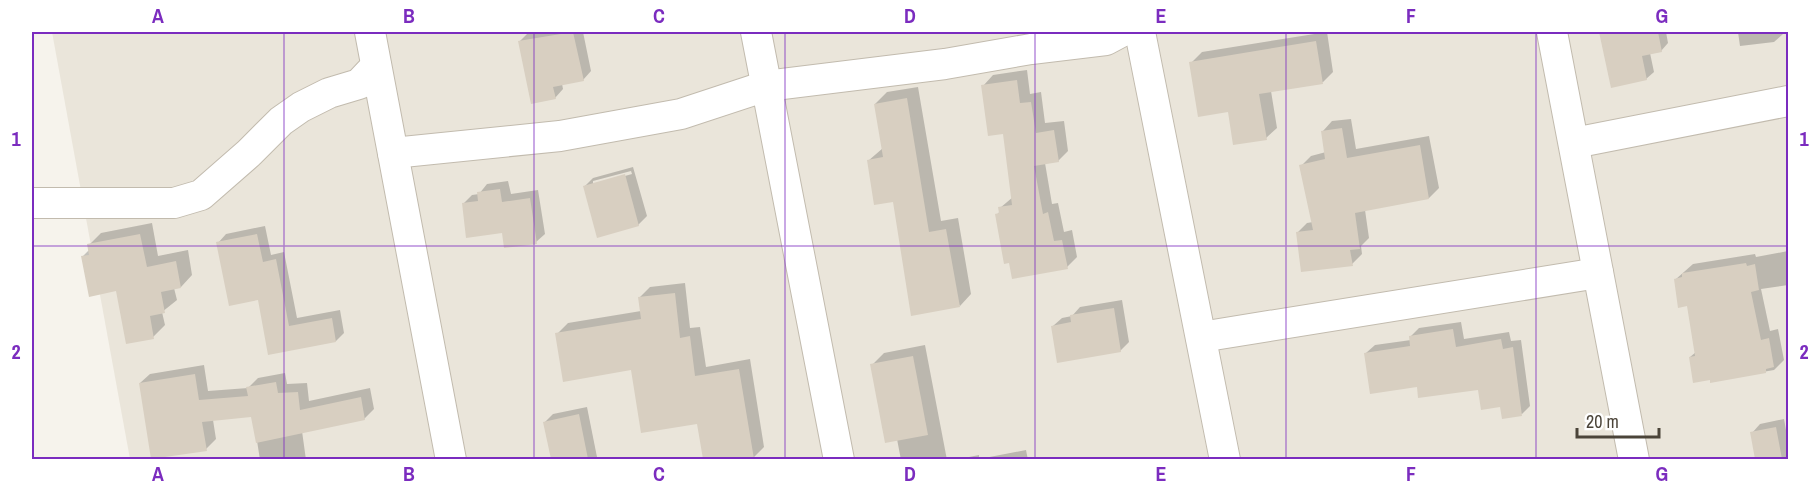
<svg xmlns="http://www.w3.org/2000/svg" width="1820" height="491" viewBox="0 0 1820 491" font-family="'Archivo Narrow',sans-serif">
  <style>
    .residential { fill: #eae5da }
    .shadow { fill: #0003; fill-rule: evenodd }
    .building { fill: #d8cfc1 }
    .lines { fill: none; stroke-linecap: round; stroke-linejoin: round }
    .minor-casing { stroke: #c2bbae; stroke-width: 32 }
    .minor { stroke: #fff; stroke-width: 30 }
    .grid { fill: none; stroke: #7b2cbf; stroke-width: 1.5; stroke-opacity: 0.55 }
    .neatline { fill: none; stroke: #7b2cbf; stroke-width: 2 }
    .grid-label { font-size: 20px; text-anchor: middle; font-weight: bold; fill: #7b2cbf }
  </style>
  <rect width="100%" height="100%" fill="#f6f3ec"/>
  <path class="residential" d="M52,32H1788V459H130Z"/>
  <g class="shadow">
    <path d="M534,32H583L591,71L583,80L562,84L563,89L555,98L520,41L528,33Z"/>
    <path d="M1327,32L1333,72L1323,82L1271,91L1277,128L1266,138L1229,111L1191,63L1202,52Z"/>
    <path d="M1601,32H1666L1668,43L1661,51L1650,53L1654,72L1646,79L1612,86Z"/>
    <path d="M1738,32H1783V34L1774,42L1740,46Z"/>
    <path d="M1027,70L1030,94L1041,92L1045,123L1064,121L1068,151L1058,161L1045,163L1052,204L1058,203L1064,232L1072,230L1077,257L1067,267L1011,261L997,215L1000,211V208L1013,197L1004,133L983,86L993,75Z"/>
    <path d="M918,87L941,221L958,218L971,294L960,306L868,161L883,148L875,104L887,92Z"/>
    <path d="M1351,119L1356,149L1429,136L1439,188L1429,198L1365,210L1369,238L1361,246L1362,254L1352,264L1297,233L1307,223L1313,222L1301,166L1311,156L1326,152L1323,131L1332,121Z"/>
    <path d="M633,167L647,216L638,225L585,186L593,178ZM631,171L632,174L593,185V181Z"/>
    <path d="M508,181L511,194L538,190L545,234L536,242L503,231L463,204L472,195L479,194L487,184Z"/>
    <path d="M152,223L158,256L188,250L192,275L181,287L174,288L177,300L162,312L165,325L153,337L117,290L82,257L90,249L89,245L101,233Z"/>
    <path d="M265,226L271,255L284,252L297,318L340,310L344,333L336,341L270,353L260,299L218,243L226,234Z"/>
    <path d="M1788,251V285L1761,289L1770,331L1778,329L1784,360L1774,370L1711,381L1690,357L1696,352L1688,305L1676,279L1693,264L1755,254L1756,257Z"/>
    <path d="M685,283L690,328L700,327L706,367L750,359L764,447L753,458L704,460L698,422L632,368L557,334L568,323L641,311L639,298L650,287Z"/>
    <path d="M1122,300L1129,342L1120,351L1053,326L1062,318L1072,316L1080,307Z"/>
    <path d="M1461,322L1464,339L1509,332L1511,341L1521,340L1530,406L1522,414L1501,405L1479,388L1418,386L1366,353L1375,345L1411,340L1410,337L1419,328Z"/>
    <path d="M925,345L947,460H901L897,439L872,365L884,353Z"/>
    <path d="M204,365L208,391L248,388L258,378L285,373L287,384L307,383L309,401L370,388L374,409L364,419L302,431L306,460H260L253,415L213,420L216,439L206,449L140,383L150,374Z"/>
    <path d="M587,407L597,457L595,460H552L544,423L553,414Z"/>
    <path d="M1784,419L1788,441V460H1757L1752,433L1760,424Z"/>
    <path d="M1026,450L1028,460H954L979,455V459Z"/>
  </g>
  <g class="building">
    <path d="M573,32L584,81L553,87L556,99L531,104L518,41Z"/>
    <path d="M1599,32H1658L1662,52L1642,56L1647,80L1611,88Z"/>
    <path d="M1316,41L1323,84L1259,94L1267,140L1233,145L1228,112L1198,117L1189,62Z"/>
    <path d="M1017,80L1020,103L1031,102L1036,133L1054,130L1059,162L1034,166L1043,214L1048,212L1054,241L1062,240L1068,269L1012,279L1009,263L1004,264L995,214L999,213L998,207L1012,205L1003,134L988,136L981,85Z"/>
    <path d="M907,98L929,232L946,229L960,307L911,316L893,202L874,205L867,160L883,157L874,104Z"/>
    <path d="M1342,128L1347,158L1420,145L1429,199L1355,213L1360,249L1350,250L1353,266L1301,272L1296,232L1313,230L1299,165L1325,159L1321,131Z"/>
    <path d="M625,174L639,226L597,238L583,186Z"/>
    <path d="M500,189L502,202L530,198L537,244L504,248L502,233L466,238L462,203L478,201L477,192Z"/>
    <path d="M140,234L147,267L176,261L181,288L161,292L165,313L150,316L154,339L126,344L116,291L89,297L81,256L89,255L87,244Z"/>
    <path d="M257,234L263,262L276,259L289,326L332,318L336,342L268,355L258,300L229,306L216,242Z"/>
    <path d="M1746,263L1747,266L1755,264L1759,290L1751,292L1761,340L1769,338L1774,367L1766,369V373L1710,383V380L1693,383L1689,357L1695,356L1687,306L1678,308L1674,279L1682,277V273Z"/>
    <path d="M675,293L680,338L690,336L695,376L739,369L754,459H703L697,424L641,433L631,370L563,382L555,333L641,319L638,297Z"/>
    <path d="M1114,308L1121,352L1057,363L1051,326L1071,322L1070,315Z"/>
    <path d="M1453,329L1456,347L1501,339L1503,349L1513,347L1522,416L1502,419L1500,407L1481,410L1478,390L1418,398L1417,387L1370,394L1364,353L1410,346L1409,336Z"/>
    <path d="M913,356L928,435L885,443L870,364Z"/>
    <path d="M195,374L199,400L248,396L246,387L276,382L278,393L298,392L300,410L361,397L365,420L256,443L251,417L202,422L207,451L151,459L139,383Z"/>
    <path d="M579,414L588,459H551L543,422Z"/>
    <path d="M1776,427L1782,459H1755L1750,432Z"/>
  </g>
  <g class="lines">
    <g class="minor-casing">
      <g id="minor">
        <path d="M370,32L451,460"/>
        <path d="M756,32L839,460"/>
        <path d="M1140,32L1225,460"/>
        <path d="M1552,32L1634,460"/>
        <path d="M1574,143L1788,101"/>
        <path d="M393,153L560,136L681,114L766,86L945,64L1031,49L1106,40L1121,32"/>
        <path d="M32,203H174L201,195L249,153L281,121L301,107L329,93L359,84L376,66"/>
        <path d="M1201,337L1598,273"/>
      </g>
    </g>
    <use href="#minor" class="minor"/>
  </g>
  <path class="grid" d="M284,32V460M534,32V460M785,32V460M1035,32V460M1286,32V460M1536,32V460M32,246H1788"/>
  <rect width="1820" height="491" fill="none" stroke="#ffffff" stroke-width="66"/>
  <path d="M1577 428v9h82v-9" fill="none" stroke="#4b4439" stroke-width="3"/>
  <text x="1586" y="428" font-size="18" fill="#4b4439" stroke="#ffffff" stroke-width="4.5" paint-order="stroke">20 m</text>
  <rect x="33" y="33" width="1754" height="425" class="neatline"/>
  <g class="grid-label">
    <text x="158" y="23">A</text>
    <text x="409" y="23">B</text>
    <text x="659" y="23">C</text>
    <text x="910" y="23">D</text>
    <text x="1161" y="23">E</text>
    <text x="1411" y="23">F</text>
    <text x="1662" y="23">G</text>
    <text x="16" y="146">1</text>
    <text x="1804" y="146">1</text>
    <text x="16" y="359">2</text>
    <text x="1804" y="359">2</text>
    <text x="158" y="481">A</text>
    <text x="409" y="481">B</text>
    <text x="659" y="481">C</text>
    <text x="910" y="481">D</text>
    <text x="1161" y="481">E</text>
    <text x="1411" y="481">F</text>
    <text x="1662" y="481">G</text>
  </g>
</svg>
